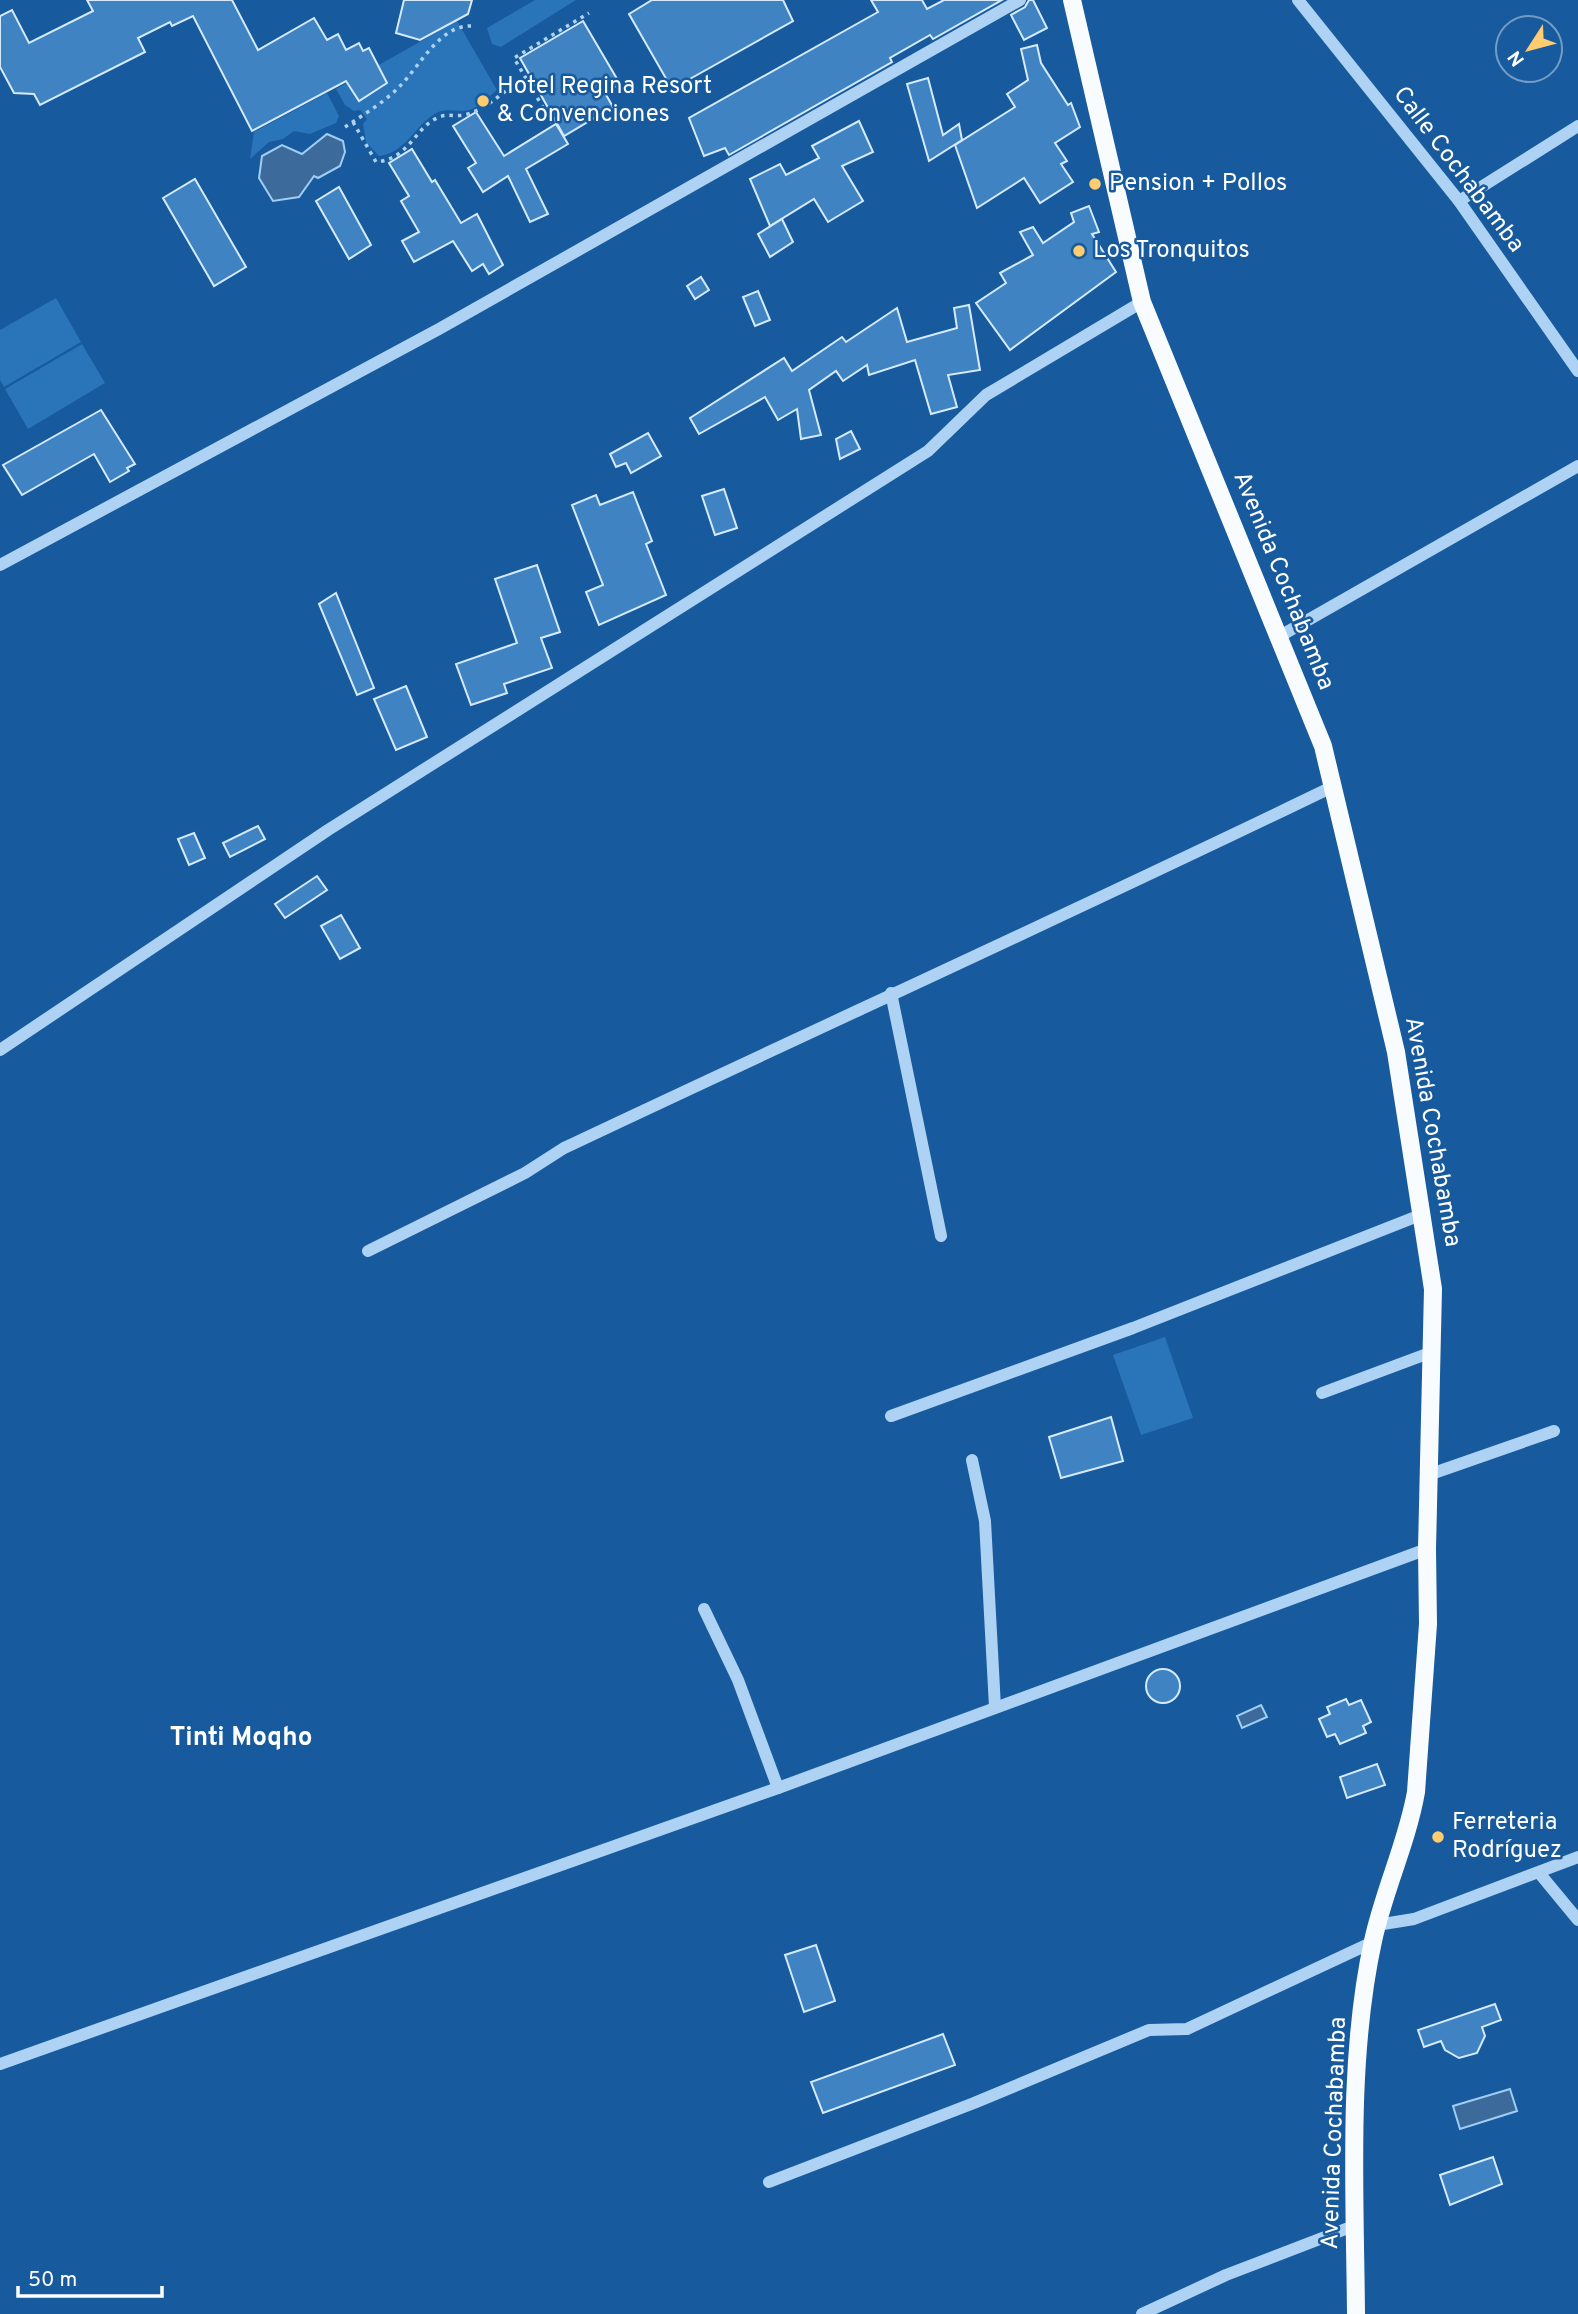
<svg xmlns="http://www.w3.org/2000/svg" width="1578" height="2314" viewBox="0 0 1578 2314" font-family="Overpass,sans-serif">
  <style>
    .green { fill: #2a74ba }
    .water { fill: #3c6b9b; stroke: #a0cdf5; stroke-width: 2 }
    .building { fill: #3f83c3; stroke: #d6eafd; stroke-width: 2 }
    .lines { fill: none; stroke-linecap: round; stroke-linejoin: round }
    .path { stroke: #aed2f3; stroke-width: 3.5; stroke-dasharray: 3.5 5; stroke-linecap: butt }
    .minor { stroke: #aed2f3; stroke-width: 12 }
    .major { stroke: #f9fcff; stroke-width: 18 }
    .poi-dot { fill: #ffcc6f; stroke: #175a9d; stroke-width: 2.5 }
    .labels { text-anchor: middle; dominant-baseline: central; stroke-width: 5; stroke-linejoin: round; paint-order: stroke }
    .poi-label { font-size: 24px; fill: #fff; stroke: #175a9d; text-anchor: start }
    .street-label { font-size: 24px; fill: #fff; stroke: #175a9d }
    .neighbourhood-label { font-size: 26px; font-weight: bold; fill: #fff; stroke: #175a9d }
  </style>
  <rect width="100%" height="100%" fill="#175a9d"/>
  <g class="green">
    <path d="M535,0H576L501,47L492,44L487,28Z"/>
    <path d="M457,21L497,90C488,97 480,107 469,110C458,113 447,107 436,113C415,125 406,153 379,156L366,142L363,124L367,119L360,110L354,111L345,105L336,89Z"/>
    <path d="M327,93L339,116L336,123L310,134L294,131L283,139L269,142L250,159L254,132Z"/>
    <path d="M56,298L81,342L4,387L0,380V330Z"/>
    <path d="M82,344L105,383L28,429L5,389Z"/>
    <path d="M1165,1337L1193,1418L1141,1435L1113,1355Z"/>
  </g>
  <g class="water">
    <path d="M327,134L343,141L345,152L340,166L318,178L314,176L299,197L273,201L259,178L262,156L282,145L302,154Z"/>
    <path d="M1261,1705L1267,1717L1242,1728L1237,1716Z"/>
    <path d="M1510,2089L1517,2111L1460,2129L1453,2106Z"/>
  </g>
  <g class="building">
    <path d="M87,0H232L258,50L314,18L327,40L338,34L346,50L359,43L363,51L369,48L387,83L359,101L346,81L252,131L193,16L172,26L170,22L138,38L145,52L40,105L34,94L14,93L0,67V16L12,10L29,43L93,11Z"/>
    <path d="M404,0H472L468,14L420,40L396,33Z"/>
    <path d="M652,0H783L793,21L672,89L629,14Z"/>
    <path d="M871,0H922L927,9L944,0H1002L933,39L930,35L890,58L892,62L729,155L725,148L704,156L689,118L878,12Z"/>
    <path d="M1029,0H1033L1047,28L1024,40L1011,15L1025,7Z"/>
    <path d="M583,21L620,84L605,93L613,107L564,136L520,58Z"/>
    <path d="M1037,45L1041,63L1068,105L1071,103L1080,127L1055,143L1067,161L1061,164L1073,182L1040,203L1024,178L977,208L955,145L1015,107L1007,94L1028,80L1021,49Z"/>
    <path d="M928,78L943,135L959,124L962,140L929,161L907,84Z"/>
    <path d="M476,112L504,156L556,124L568,144L526,169L548,214L530,222L508,176L483,192L468,168L476,163L453,126Z"/>
    <path d="M859,121L873,152L842,166L863,201L828,222L814,199L770,226L750,179L780,164L786,175L819,158L812,146Z"/>
    <path d="M412,149L432,182L435,180L461,223L477,214L503,265L489,274L483,264L472,271L453,241L414,262L402,241L419,232L401,201L409,196L389,163Z"/>
    <path d="M195,179L246,267L214,286L163,198Z"/>
    <path d="M339,187L371,245L349,259L316,201Z"/>
    <path d="M1089,206L1099,232L1092,234L1116,272L1010,350L976,303L1006,283L1000,273L1033,255L1020,232L1033,227L1043,243L1074,222L1071,213Z"/>
    <path d="M782,219L793,242L770,257L758,234Z"/>
    <path d="M701,277L709,290L695,299L687,286Z"/>
    <path d="M758,291L770,320L755,326L743,297Z"/>
    <path d="M969,305L980,370L948,375L957,407L931,414L915,360L869,375L867,365L843,381L836,371L809,390L821,435L801,439L797,409L778,420L765,397L699,434L690,418L784,358L792,371L842,337L846,342L897,308L907,342L957,328L954,308Z"/>
    <path d="M101,410L135,464L127,468L129,471L110,482L94,454L22,495L3,465Z"/>
    <path d="M851,431L860,449L840,459L836,439Z"/>
    <path d="M648,433L661,456L631,473L626,463L616,467L610,454Z"/>
    <path d="M724,489L737,528L715,535L702,496Z"/>
    <path d="M633,492L652,541L646,544L666,595L599,625L586,592L603,585L572,505L596,495L600,505Z"/>
    <path d="M537,565L560,632L541,638L552,668L504,684L507,693L471,705L456,664L517,643L495,579Z"/>
    <path d="M336,593L374,688L357,695L319,604Z"/>
    <path d="M406,686L427,737L396,750L374,699Z"/>
    <path d="M258,826L265,839L230,857L223,843Z"/>
    <path d="M194,833L205,858L189,865L178,839Z"/>
    <path d="M317,876L327,890L285,918L275,904Z"/>
    <path d="M341,915L360,948L340,959L321,926Z"/>
    <path d="M1111,1417L1123,1461L1061,1478L1049,1437Z"/>
    <circle cx="1163" cy="1686" r="17"/>
    <path d="M1346,1699L1349,1705L1361,1700L1371,1722L1363,1726L1366,1733L1340,1744L1335,1734L1327,1737L1319,1719L1330,1714L1327,1707Z"/>
    <path d="M1377,1764L1385,1785L1347,1798L1340,1777Z"/>
    <path d="M816,1945L835,2001L804,2012L785,1955Z"/>
    <path d="M1495,2004L1501,2020L1482,2027L1485,2036L1477,2053L1459,2058L1445,2050L1441,2041L1424,2047L1418,2030Z"/>
    <path d="M943,2034L955,2065L823,2113L811,2082Z"/>
    <path d="M1493,2157L1502,2184L1450,2205L1440,2175Z"/>
  </g>
  <g class="lines">
    <g class="path">
      <path d="M353,122L376,162C409,159 414,129 437,118C446,113 455,117 464,115C481,111 494,100 507,90"/>
      <path d="M552,123L514,58L589,13"/>
      <path d="M345,127C363,115 383,103 398,88C419,68 439,25 471,26"/>
    </g>
    <g class="minor">
      <path d="M1298,0L1459,201L1578,371"/>
      <path d="M1459,201L1578,126"/>
      <path d="M0,565L439,329L1020,0"/>
      <path d="M1280,636L1578,466"/>
      <path d="M891,993L941,1236"/>
      <path d="M0,1050L328,830L928,451L986,395L1142,302"/>
      <path d="M368,1251L525,1173L564,1148C820,1027 1078,910 1332,787"/>
      <path d="M1322,1393L1432,1352"/>
      <path d="M891,1416L1133,1328L1423,1214"/>
      <path d="M972,1460L985,1521L995,1707"/>
      <path d="M1431,1474L1554,1431"/>
      <path d="M704,1609L738,1680L778,1788"/>
      <path d="M1540,1874L1578,1920"/>
      <path d="M1377,1925L1414,1919L1578,1857"/>
      <path d="M0,2064L778,1788L1427,1549"/>
      <path d="M769,2182L974,2103L1149,2030L1187,2029L1373,1942"/>
      <path d="M1142,2314L1226,2275L1356,2225"/>
    </g>
    <path class="major" d="M1072,0L1142,302L1323,746L1396,1052L1433,1289L1427,1549L1428,1624L1416,1792C1407,1843 1384,1890 1373,1941C1347,2060 1355,2192 1356,2314"/>
  </g>
  <g class="poi-dot">
    <circle cx="483" cy="101" r="7"/>
    <circle cx="1095" cy="184" r="7"/>
    <circle cx="1079" cy="251" r="7"/>
    <circle cx="1438" cy="1837" r="7"/>
  </g>
  <g class="labels">
    <g class="poi-label">
      <text x="497" y="87">Hotel Regina Resort<tspan x="497" dy="28">&amp; Convenciones</tspan></text>
      <text x="1109" y="184">Pension + Pollos</text>
      <text x="1093" y="251">Los Tronquitos</text>
      <text x="1452" y="1823">Ferreteria<tspan x="1452" dy="28">Rodríguez</tspan></text>
    </g>
    <g class="street-label">
      <text transform="translate(1458 170) rotate(53)">Calle Cochabamba</text>
      <text transform="translate(1283 581) rotate(68)">Avenida Cochabamba</text>
      <text transform="translate(1432 1132) rotate(80)">Avenida Cochabamba</text>
      <text transform="translate(1335 2133) rotate(-88)">Avenida Cochabamba</text>
    </g>
    <g class="neighbourhood-label">
      <text x="241" y="1738">Tinti Moqho</text>
    </g>
  </g>
  <g transform="translate(1529 49) rotate(234)"><circle r="33" fill="#175a9d" stroke="#749cc4" stroke-width="2"/>
  <path d="M0-5L12 26L0 18L-12 26Z" fill="#ffcc6f"/>
  <text y="-10" font-size="19" font-weight="bold" text-anchor="middle" fill="#ffffff">N</text>
  </g>
  <path d="M18 2286v10h144v-10" fill="none" stroke="#ffffff" stroke-width="3.5"/>
  <text x="28" y="2286" font-size="21" fill="#ffffff" stroke="#175a9d" stroke-width="5" paint-order="stroke">50 m</text>
</svg>
